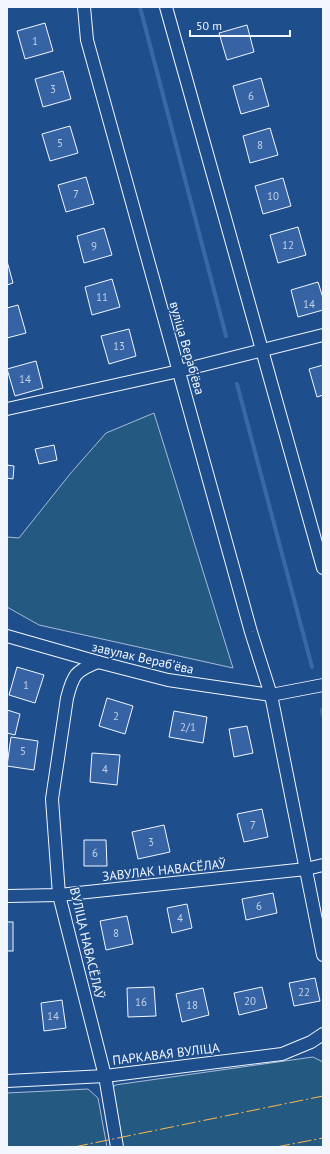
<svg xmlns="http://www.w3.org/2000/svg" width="330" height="1154" viewBox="0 0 330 1154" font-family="'PT Sans',sans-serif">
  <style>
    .green { fill: #245a82; stroke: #a8bbd7 }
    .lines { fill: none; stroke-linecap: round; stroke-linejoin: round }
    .stream { stroke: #3b69a3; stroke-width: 4 }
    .building { fill: #3563a3; stroke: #f2f6ff }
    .minor-casing { stroke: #f2f6ff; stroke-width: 14 }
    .minor { stroke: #1f4e8c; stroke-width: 12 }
    .power { stroke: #ffb74d; stroke-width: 1; stroke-dasharray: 14 3 2 3; stroke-linecap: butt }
    .labels { text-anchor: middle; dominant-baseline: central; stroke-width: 3; stroke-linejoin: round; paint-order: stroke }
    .number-label { font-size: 11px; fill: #c3d1e8 }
    .street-label { font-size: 13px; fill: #f2f6ff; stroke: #1f4e8c }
  </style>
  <rect width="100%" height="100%" fill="#1f4e8c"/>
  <g class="green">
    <path d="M154,413L233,668L39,625L7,607V537L19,538L70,474L106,433Z"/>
    <path d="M313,1057L323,1062V1147H121L111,1091L115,1085Z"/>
    <path d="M88,1089L98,1098L107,1147H7V1093Z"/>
  </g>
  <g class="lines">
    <g class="stream">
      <path d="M140,7L226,336"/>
      <path d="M237,384L312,667"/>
      <path d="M322,710L323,715"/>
    </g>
  </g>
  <g class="building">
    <path d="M45,23L53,51L25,59L17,31Z"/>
    <path d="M247,25L254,52L227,60L219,33Z"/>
    <path d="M63,71L71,99L43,107L35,79Z"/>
    <path d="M261,78L269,106L241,114L233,86Z"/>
    <path d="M70,126L78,153L50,161L42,134Z"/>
    <path d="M270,128L278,155L250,163L243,136Z"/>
    <path d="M86,177L94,204L66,212L58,185Z"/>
    <path d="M283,178L291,206L263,214L255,186Z"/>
    <path d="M298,227L306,255L278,263L270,235Z"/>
    <path d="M104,228L112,255L84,263L77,236Z"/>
    <path d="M7,261L13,283L7,285Z"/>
    <path d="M112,279L120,307L92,315L85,287Z"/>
    <path d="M318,282L323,298V310L298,317L291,290Z"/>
    <path d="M18,305L26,333L7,338V308Z"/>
    <path d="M129,329L136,356L109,364L101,336Z"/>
    <path d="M36,361L43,388L15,396L7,369Z"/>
    <path d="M323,365V395L317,397L309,369Z"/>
    <path d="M54,445L57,460L39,464L35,449Z"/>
    <path d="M7,465L14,466L13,479L7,478Z"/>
    <path d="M17,667L44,675L35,703L9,695Z"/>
    <path d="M107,698L133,706L125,734L99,726Z"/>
    <path d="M7,710L20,714L15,735L7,733Z"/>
    <path d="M174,711L207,717L203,743L169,737Z"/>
    <path d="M247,726L253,753L234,757L229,729Z"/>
    <path d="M11,737L38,741L34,770L7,766Z"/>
    <path d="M92,753L120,755L117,785L90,782Z"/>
    <path d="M262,809L268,837L244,842L237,814Z"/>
    <path d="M164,825L170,852L138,859L132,832Z"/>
    <path d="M84,840H106L107,866H84Z"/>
    <path d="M273,893L277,913L246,920L242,899Z"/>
    <path d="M187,904L192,928L172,933L167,908Z"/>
    <path d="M127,916L133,944L106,950L100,921Z"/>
    <rect x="7" y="922" width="6" height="29"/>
    <path d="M315,978L320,1001L294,1006L289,983Z"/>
    <path d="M154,987L156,1016L128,1017L127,988Z"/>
    <path d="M262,987L267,1008L239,1015L234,993Z"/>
    <path d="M203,988L209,1015L182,1022L176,994Z"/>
    <path d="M62,1000L66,1028L44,1031L41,1003Z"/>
  </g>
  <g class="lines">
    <g class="minor-casing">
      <g id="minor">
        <path d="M84,7L87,40L251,632L271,695L323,955"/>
        <path d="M166,7L323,568"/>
        <path d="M7,409L179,371L323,335"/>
        <path d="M7,636L98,662L168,680L271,695L323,685"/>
        <path d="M98,662C75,671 73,675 67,698L52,799L59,895L105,1076L117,1147"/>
        <path d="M7,896L59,895L306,869L323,865"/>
        <path d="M7,1081L105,1076L282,1054L311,1042L323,1034"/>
      </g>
    </g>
    <use href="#minor" class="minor"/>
    <g class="power">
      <path d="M74,1147L323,1096"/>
      <path d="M276,1147L323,1138"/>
    </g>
  </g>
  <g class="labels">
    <g class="number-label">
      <text x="35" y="41">1</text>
      <text x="53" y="89">3</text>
      <text x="251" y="96">6</text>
      <text x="60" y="143">5</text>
      <text x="260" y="145">8</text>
      <text x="76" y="194">7</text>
      <text x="273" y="196">10</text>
      <text x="288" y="245">12</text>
      <text x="94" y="246">9</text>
      <text x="102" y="297">11</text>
      <text x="309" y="304">14</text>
      <text x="119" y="346">13</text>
      <text x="25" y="379">14</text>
      <text x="26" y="685">1</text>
      <text x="116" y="716">2</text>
      <text x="188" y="727">2/1</text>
      <text x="23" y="751">5</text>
      <text x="105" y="769">4</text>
      <text x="253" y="825">7</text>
      <text x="151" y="842">3</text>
      <text x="95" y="853">6</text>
      <text x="259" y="906">6</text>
      <text x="180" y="918">4</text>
      <text x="116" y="933">8</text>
      <text x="304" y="992">22</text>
      <text x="250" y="1001">20</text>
      <text x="141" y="1002">16</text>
      <text x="192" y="1005">18</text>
      <text x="53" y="1016">14</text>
    </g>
    <g class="street-label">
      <text transform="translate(187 348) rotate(74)">вуліца Верабʼёва</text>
      <text transform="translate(143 658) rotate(13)">завулак Верабʼёва</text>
      <text transform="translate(164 870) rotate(-6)">ЗАВУЛАК НАВАСЁЛАЎ</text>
      <text transform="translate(87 943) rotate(77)">ВУЛІЦА НАВАСЁЛАЎ</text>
      <text transform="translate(166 1054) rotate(-7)">ПАРКАВАЯ ВУЛІЦА</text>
    </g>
  </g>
  <rect width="330" height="1154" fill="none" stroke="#f2f6ff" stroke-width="16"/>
  <path d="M190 30v6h100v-6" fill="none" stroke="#f2f6ff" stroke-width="2"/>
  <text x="196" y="30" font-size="12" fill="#f2f6ff" stroke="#1f4e8c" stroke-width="3" paint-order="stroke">50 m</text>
</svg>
